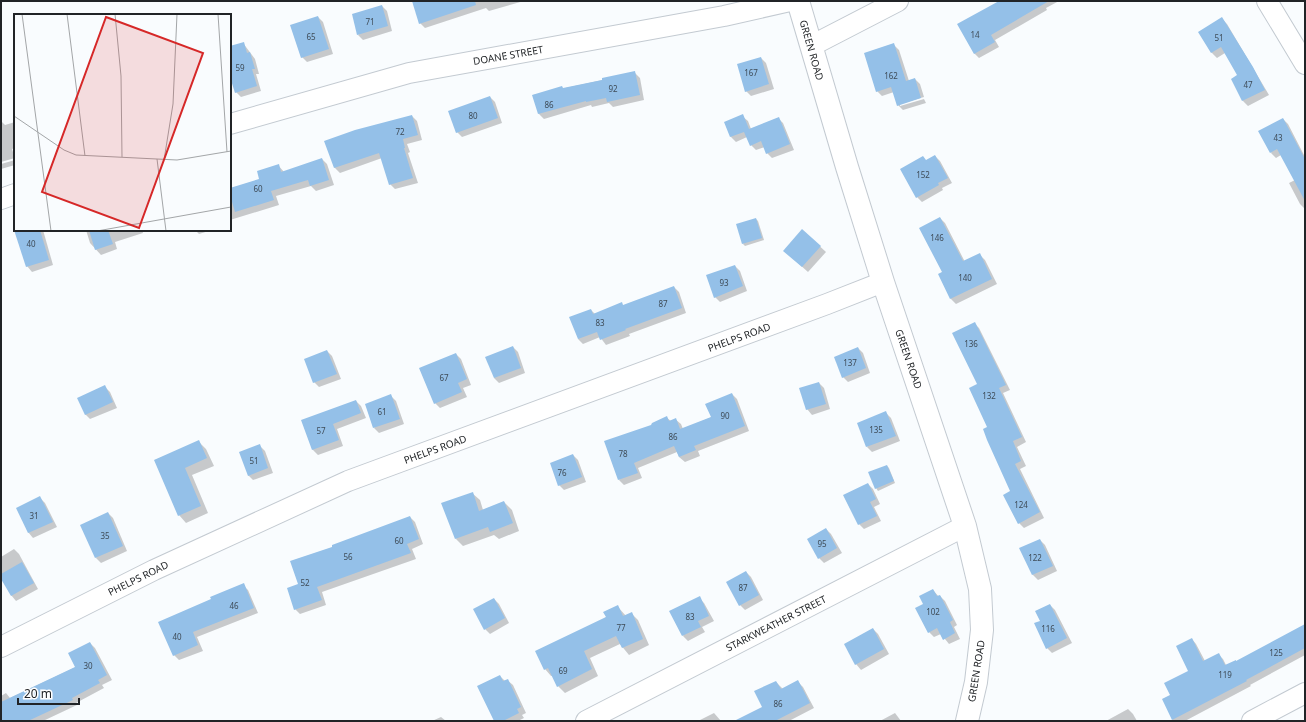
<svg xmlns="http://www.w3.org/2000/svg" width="1306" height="722" viewBox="0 0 1306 722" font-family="'Noto Sans',sans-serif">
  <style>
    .shadow { fill: #0003 }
    .building { fill: #94c0e8 }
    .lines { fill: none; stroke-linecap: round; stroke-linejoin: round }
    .minor-casing { stroke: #c3cad1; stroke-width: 22 }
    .tertiary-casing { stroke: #c3cad1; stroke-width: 24 }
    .minor { stroke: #fff; stroke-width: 20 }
    .tertiary { stroke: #fff; stroke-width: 22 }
    .labels { text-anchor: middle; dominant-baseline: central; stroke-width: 4; stroke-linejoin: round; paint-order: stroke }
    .number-label { font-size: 8px; fill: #3e4b57 }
    .street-label { font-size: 10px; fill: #212427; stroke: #fff }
    .inset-road { fill: none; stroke: #a3a6a8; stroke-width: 1 }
    .view { fill: #d62828; fill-opacity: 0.15; stroke: #d62828; stroke-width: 2 }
    .inset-edge { fill: none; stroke: #212427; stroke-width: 2 }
  </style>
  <rect width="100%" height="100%" fill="#f9fcfe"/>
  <g class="shadow">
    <path d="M413,1H524L489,11L486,8L425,28L420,23Z"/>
    <path d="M1003,1H1059L1046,8L1047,10L995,40L999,47L979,58L974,53Z"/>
    <path d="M382,6L387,11L392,31L363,40L358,35Z"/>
    <path d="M318,17L323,22L333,54L307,62L302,57Z"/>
    <path d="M1222,19L1227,24L1269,95L1248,106L1243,101L1232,79L1239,76L1225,53L1217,58L1212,53L1200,32Z"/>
    <path d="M243,43L255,59L259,74H256L261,91L241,97L236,92L230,73V47Z"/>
    <path d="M894,45L899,50L909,81L915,79L920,84L924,97L900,104V106L924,99L926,103L903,110L898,105L894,92L882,96L877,91Z"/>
    <path d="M761,58L766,63L774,89L751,96L746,91Z"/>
    <path d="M635,73L640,78L644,100L613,107L609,103L592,107L591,105L544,119L539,114L533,95Z"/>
    <path d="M490,97L495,102L502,123L462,137L457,132Z"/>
    <path d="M412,116L417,121L422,140L407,144L410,152L408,153L418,183L395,189L390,184L382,158L340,173L335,168L326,141Z"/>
    <path d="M742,116L748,121L751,129L778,118L783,123L794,150L772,158L767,153L765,147L756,150L751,145L747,137L736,142L731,137L725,123Z"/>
    <path d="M1283,119L1288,124L1305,157V209L1300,204L1289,183L1295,180L1281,155L1276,158L1271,153Z"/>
    <path d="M1,121L5,125L15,122V148L12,149L15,158L1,162Z"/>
    <path d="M935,156L940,161L952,183L942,188L943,190L922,202L917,197L926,161Z"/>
    <path d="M322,159L327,164L334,185L316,191L311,186L276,196L279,205L230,220V189L261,179L278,165L284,172Z"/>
    <path d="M15,160V165L1,169V164Z"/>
    <path d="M940,218L945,223L965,262L980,255L985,260L997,284L956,304L951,299L939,274L943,272Z"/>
    <path d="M756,219L758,221L764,240L745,246L743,244Z"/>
    <path d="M15,230H43L53,265L32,272L27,266Z"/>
    <path d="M86,230H142L143,233L115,242L117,249L101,255L90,243Z"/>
    <path d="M195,230H212L199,234Z"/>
    <path d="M802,230L826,252L808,272L790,256Z"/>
    <path d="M735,266L740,271L747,291L720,302L715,297Z"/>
    <path d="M674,287L679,292L686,313L629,334L630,336L606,345L600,337L583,344L578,339L591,310L595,314L624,306Z"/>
    <path d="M974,323L979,328L1010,390L1003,393L1026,442L1017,447L1026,466L1020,469L1044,518L1024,528L1019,523L1012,491L989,428L978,385Z"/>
    <path d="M513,347L518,352L525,373L499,383L494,378Z"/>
    <path d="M858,348L863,353L870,373L848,382L843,377Z"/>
    <path d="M327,351L332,356L341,379L319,387L314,382Z"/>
    <path d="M456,354L461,359L471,385L463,388L467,397L440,408L435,403Z"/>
    <path d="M819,383L824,388L830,409L812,415L807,409Z"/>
    <path d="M105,387L110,392L117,408L90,419L85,414Z"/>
    <path d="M732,394L737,399L749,431L698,451L700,456L685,462L679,457L677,452L638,468L642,478L624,485L619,480L652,425L667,418L671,421L675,419L681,424L683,429L712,417Z"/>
    <path d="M391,396L396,401L404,424L379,433L374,428Z"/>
    <path d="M356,401L361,406L366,418L337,429L343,446L318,455L313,450L302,421Z"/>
    <path d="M886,413L891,418L900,441L872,452L867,447Z"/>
    <path d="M199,442L206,449L214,466L192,475L208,513L186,523L179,515L155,460Z"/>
    <path d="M260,446L265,451L273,473L253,480L248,475Z"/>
    <path d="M573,455L578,460L586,482L564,490L559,485Z"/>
    <path d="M887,466L889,468L895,483L878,491L876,488Z"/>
    <path d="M868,484L873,489L880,504L874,507L881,521L864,529L859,524Z"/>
    <path d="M472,493L480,500L483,510L504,502L512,510L519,531L499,539L494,535L463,546L456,539Z"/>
    <path d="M40,498L45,503L57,527L33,538L28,532Z"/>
    <path d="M108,513L113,518L127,551L101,563L96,558Z"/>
    <path d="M410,517L415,522L423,544L412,549L416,559L322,592L326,605L300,614L295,609L300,584L334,547Z"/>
    <path d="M826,529L831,534L842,553L824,563L819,558Z"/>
    <path d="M1040,540L1045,545L1057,571L1038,580L1033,575L1021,549Z"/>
    <path d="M14,549L19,554L38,589L16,601L11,595L1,577V557Z"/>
    <path d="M746,572L751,577L763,600L745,610L740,605Z"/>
    <path d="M243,585L248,590L258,613L197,637L203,651L179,660L174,655L160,623Z"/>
    <path d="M933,590L939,597L940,596L945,601L957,625L954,627L960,639L949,644L941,634L934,637L929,632L925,604Z"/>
    <path d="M699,598L704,603L714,621L702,627L705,632L688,641L683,636Z"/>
    <path d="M494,599L499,604L509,623L490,634L485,629Z"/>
    <path d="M1050,605L1055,610L1072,643L1052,653L1047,648L1041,621Z"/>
    <path d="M618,607L626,616L632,614L638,620L649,645L629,655L620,644L590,658L598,676L565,693L558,686L553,676H551L545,669Z"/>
    <path d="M1305,626V655L1250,685L1251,686L1185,721H1174L1173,720L1163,699L1171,695L1189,671L1192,639L1196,644L1205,661L1218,654L1223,659L1226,665L1237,662Z"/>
    <path d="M873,629L878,634L889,654L861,670L856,664Z"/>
    <path d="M90,643L95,648L112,680L102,685L104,688L76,703L77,705L43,721H1V696L6,693L10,698L76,667Z"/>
    <path d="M500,676L505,681L507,680L513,685L526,713L522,715L524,718L518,721H495Z"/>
    <path d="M776,682L783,689L798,682L803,687L814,708L789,721H757Z"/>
    <path d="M1128,709L1133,714L1137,721H1106Z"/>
    <path d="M714,713L721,721H698Z"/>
    <path d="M895,713L901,721H880Z"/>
    <path d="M441,717L446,721H432Z"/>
  </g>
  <g class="building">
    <path d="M412,1H475L476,5L419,24Z"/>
    <path d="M999,1H1049L991,35L995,42L974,54L957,24Z"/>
    <path d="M382,5L388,26L357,35L352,14Z"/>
    <path d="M318,16L329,49L301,58L290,25Z"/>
    <path d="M1222,17L1253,67L1265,90L1242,101L1231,79L1237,75L1221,47L1211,53L1198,32Z"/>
    <path d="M244,42L247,53L250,52L255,69H252L257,86L235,93L230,77V46Z"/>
    <path d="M894,43L906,81L915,78L921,98L897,106L891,87L876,92L864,53Z"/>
    <path d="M761,57L769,84L745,92L737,64Z"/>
    <path d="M635,71L640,95L607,102L606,98L586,102V101L538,114L532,95L562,86L563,88L602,80V78Z"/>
    <path d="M490,96L498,118L456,133L448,111Z"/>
    <path d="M743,114L749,129L779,117L790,144L766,154L761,141L750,146L744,132L730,137L724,122Z"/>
    <path d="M412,115L418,135L403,139L405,148H404L413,178L389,185L379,153L334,168L324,141L355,130Z"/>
    <path d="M1283,118L1305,159V201L1277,149L1270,153L1258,131Z"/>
    <path d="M935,155L948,178L938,183L939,185L916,198L900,169L923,156L926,160Z"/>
    <path d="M322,158L329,180L310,186L308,180L271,191L274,200L235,212L230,195V188L259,179L257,171L279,164L281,172Z"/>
    <path d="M940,217L963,261L980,253L992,279L950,299L938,274L942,272L919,228Z"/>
    <path d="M756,218L762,238L742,244L736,224Z"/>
    <path d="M802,229L821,246L802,267L783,251Z"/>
    <path d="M14,230H40L49,260L26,267Z"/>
    <path d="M89,230H108L113,244L95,250Z"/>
    <path d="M735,265L743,286L714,298L706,275Z"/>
    <path d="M674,286L682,308L625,329L626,330L600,340L597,332L578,339L569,317L591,309L593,314L622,302L623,305Z"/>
    <path d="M975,322L1006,385L999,388L1022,437L1013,441L1021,461L1015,464L1040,512L1018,524L1003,495L1010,491L987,440L983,429L987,427L969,388L977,384L952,333Z"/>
    <path d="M513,346L521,368L494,378L485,357Z"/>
    <path d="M858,347L866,368L842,378L834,357Z"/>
    <path d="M327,350L337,374L313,383L304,359Z"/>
    <path d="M456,353L467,379L458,383L462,392L434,404L419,368Z"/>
    <path d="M819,382L826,404L806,410L799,388Z"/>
    <path d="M105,385L113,402L85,415L77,398Z"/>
    <path d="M732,393L745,426L694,446L696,450L679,457L674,446L634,463L638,473L618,480L604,441L651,425L652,423L667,416L669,421L676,418L680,429L711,417L705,404Z"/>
    <path d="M391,394L400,419L373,428L365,404Z"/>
    <path d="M356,400L361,413L333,424L339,440L312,450L301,420Z"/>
    <path d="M886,411L896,436L866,447L857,423Z"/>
    <path d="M199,440L207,458L185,468L201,506L178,516L154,460Z"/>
    <path d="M260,444L268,468L248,476L239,452Z"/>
    <path d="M573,454L582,477L558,486L550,463Z"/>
    <path d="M887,465L894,481L875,489L868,472Z"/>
    <path d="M868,483L876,499L870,502L877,516L858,525L843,495Z"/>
    <path d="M473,492L479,511L504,501L513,523L490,532L488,527L455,539L441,503Z"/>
    <path d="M40,496L53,522L28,533L16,508Z"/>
    <path d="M108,512L123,546L95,558L80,525Z"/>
    <path d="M410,516L419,539L407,544L411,553L317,587L322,600L294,610L287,588L298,584L290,561L332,547V545Z"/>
    <path d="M826,528L837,548L818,559L807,539Z"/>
    <path d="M1040,539L1053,566L1032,575L1019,548Z"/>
    <path d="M22,562L34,583L11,596L1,579V574Z"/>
    <path d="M746,571L759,595L739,606L726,582Z"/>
    <path d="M244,583L254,608L193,632L198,645L173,656L158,622L211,599L210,597Z"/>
    <path d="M933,589L937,596L940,595L953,620L950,622L955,633L943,640L937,628L928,633L915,608L923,604L919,596Z"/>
    <path d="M700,596L709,616L698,621L701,627L682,636L669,611Z"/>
    <path d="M494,598L505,618L484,630L473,609Z"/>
    <path d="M1050,604L1067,638L1046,649L1034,623L1040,621L1035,611Z"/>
    <path d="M618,605L623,616L632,612L643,639L622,648L616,636L584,651L592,669L557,687L548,668L544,670L535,651L606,617L603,612Z"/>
    <path d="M1305,624V648L1246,680L1247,681L1172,720L1162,699L1170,695L1164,683L1188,671L1176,646L1192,638L1203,661L1219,653L1225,665L1236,660V661Z"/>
    <path d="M873,628L884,649L855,665L844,644Z"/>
    <path d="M90,642L107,675L98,680L100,683L72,698L73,700L28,721H1V702L75,667L68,653Z"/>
    <path d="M500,675L503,681L508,679L521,707L517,709L519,713L503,721H494L477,686Z"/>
    <path d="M798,680L810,703L775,721H734L762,707L754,691L776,681L781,689Z"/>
  </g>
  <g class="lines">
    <g class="minor-casing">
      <g id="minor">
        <path d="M1267,1L1305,64"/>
        <path d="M811,46L898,1"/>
        <path d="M230,124L409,73L724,16L790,1"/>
        <path d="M1,199L15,194"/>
        <path d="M1,647L154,570L348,481L827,304L883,282"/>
        <path d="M586,721L965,526"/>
        <path d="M1252,721L1305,693"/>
      </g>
    </g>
    <g class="tertiary-casing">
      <path id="tertiary" d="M798,1L847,167L883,282L965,526L980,589L982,630L976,682L967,721"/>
    </g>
    <use href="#minor" class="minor"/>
    <use href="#tertiary" class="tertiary"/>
  </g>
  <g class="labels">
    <g class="number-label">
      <text x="370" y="21">71</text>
      <text x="975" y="34">14</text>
      <text x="311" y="36">65</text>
      <text x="1219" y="37">51</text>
      <text x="240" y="67">59</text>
      <text x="751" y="72">167</text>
      <text x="891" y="75">162</text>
      <text x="1248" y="84">47</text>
      <text x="613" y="88">92</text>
      <text x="549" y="104">86</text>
      <text x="473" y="115">80</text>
      <text x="400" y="131">72</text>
      <text x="1278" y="137">43</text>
      <text x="923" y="174">152</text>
      <text x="258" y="188">60</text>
      <text x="937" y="237">146</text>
      <text x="31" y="243">40</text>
      <text x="965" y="277">140</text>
      <text x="724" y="282">93</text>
      <text x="663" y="303">87</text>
      <text x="600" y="322">83</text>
      <text x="971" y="343">136</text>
      <text x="850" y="362">137</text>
      <text x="444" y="377">67</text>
      <text x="989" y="395">132</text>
      <text x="382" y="411">61</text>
      <text x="725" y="415">90</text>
      <text x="876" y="429">135</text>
      <text x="321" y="430">57</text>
      <text x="673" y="436">86</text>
      <text x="623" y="453">78</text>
      <text x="254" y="460">51</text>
      <text x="562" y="472">76</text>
      <text x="1021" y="504">124</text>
      <text x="34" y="515">31</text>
      <text x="105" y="535">35</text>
      <text x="399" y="540">60</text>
      <text x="822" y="543">95</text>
      <text x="348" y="556">56</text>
      <text x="1035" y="557">122</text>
      <text x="305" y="582">52</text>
      <text x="743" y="587">87</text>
      <text x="234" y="605">46</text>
      <text x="933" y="611">102</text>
      <text x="690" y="616">83</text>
      <text x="621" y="627">77</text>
      <text x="1048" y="628">116</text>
      <text x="177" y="636">40</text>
      <text x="1276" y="652">125</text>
      <text x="88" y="665">30</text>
      <text x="563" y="670">69</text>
      <text x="1225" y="674">119</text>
      <text x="778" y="703">86</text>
    </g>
    <g class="street-label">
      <text transform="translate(812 50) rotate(74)">GREEN ROAD</text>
      <text transform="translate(508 55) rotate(-10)">DOANE STREET</text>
      <text transform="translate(739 337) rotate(-20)">PHELPS ROAD</text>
      <text transform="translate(909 359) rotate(71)">GREEN ROAD</text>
      <text transform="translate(435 449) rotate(-20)">PHELPS ROAD</text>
      <text transform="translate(138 578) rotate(-26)">PHELPS ROAD</text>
      <text transform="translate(776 623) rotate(-27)">STARKWEATHER STREET</text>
      <text transform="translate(976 671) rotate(-81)">GREEN ROAD</text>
    </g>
  </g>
  <g transform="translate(14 14)">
    <rect width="217" height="217" fill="#f9fcfe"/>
    <path class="inset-road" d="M8,0L37,217M53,0L71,142M101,0L107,62L108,143M204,0L213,138M0,102L50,136L62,141L163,146L217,137M143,145L152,217M150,146L159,90L163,0M83,217L217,193"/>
    <path class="view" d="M92,3L189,39L125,214L28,178Z"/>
    <rect width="217" height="217" class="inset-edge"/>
  </g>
  <rect width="1306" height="722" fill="none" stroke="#212427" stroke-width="4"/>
  <path d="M18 698v6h61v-6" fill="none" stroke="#212427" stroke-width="2"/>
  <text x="24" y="698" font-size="12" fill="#212427" stroke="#ffffff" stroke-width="3" paint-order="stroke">20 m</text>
</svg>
